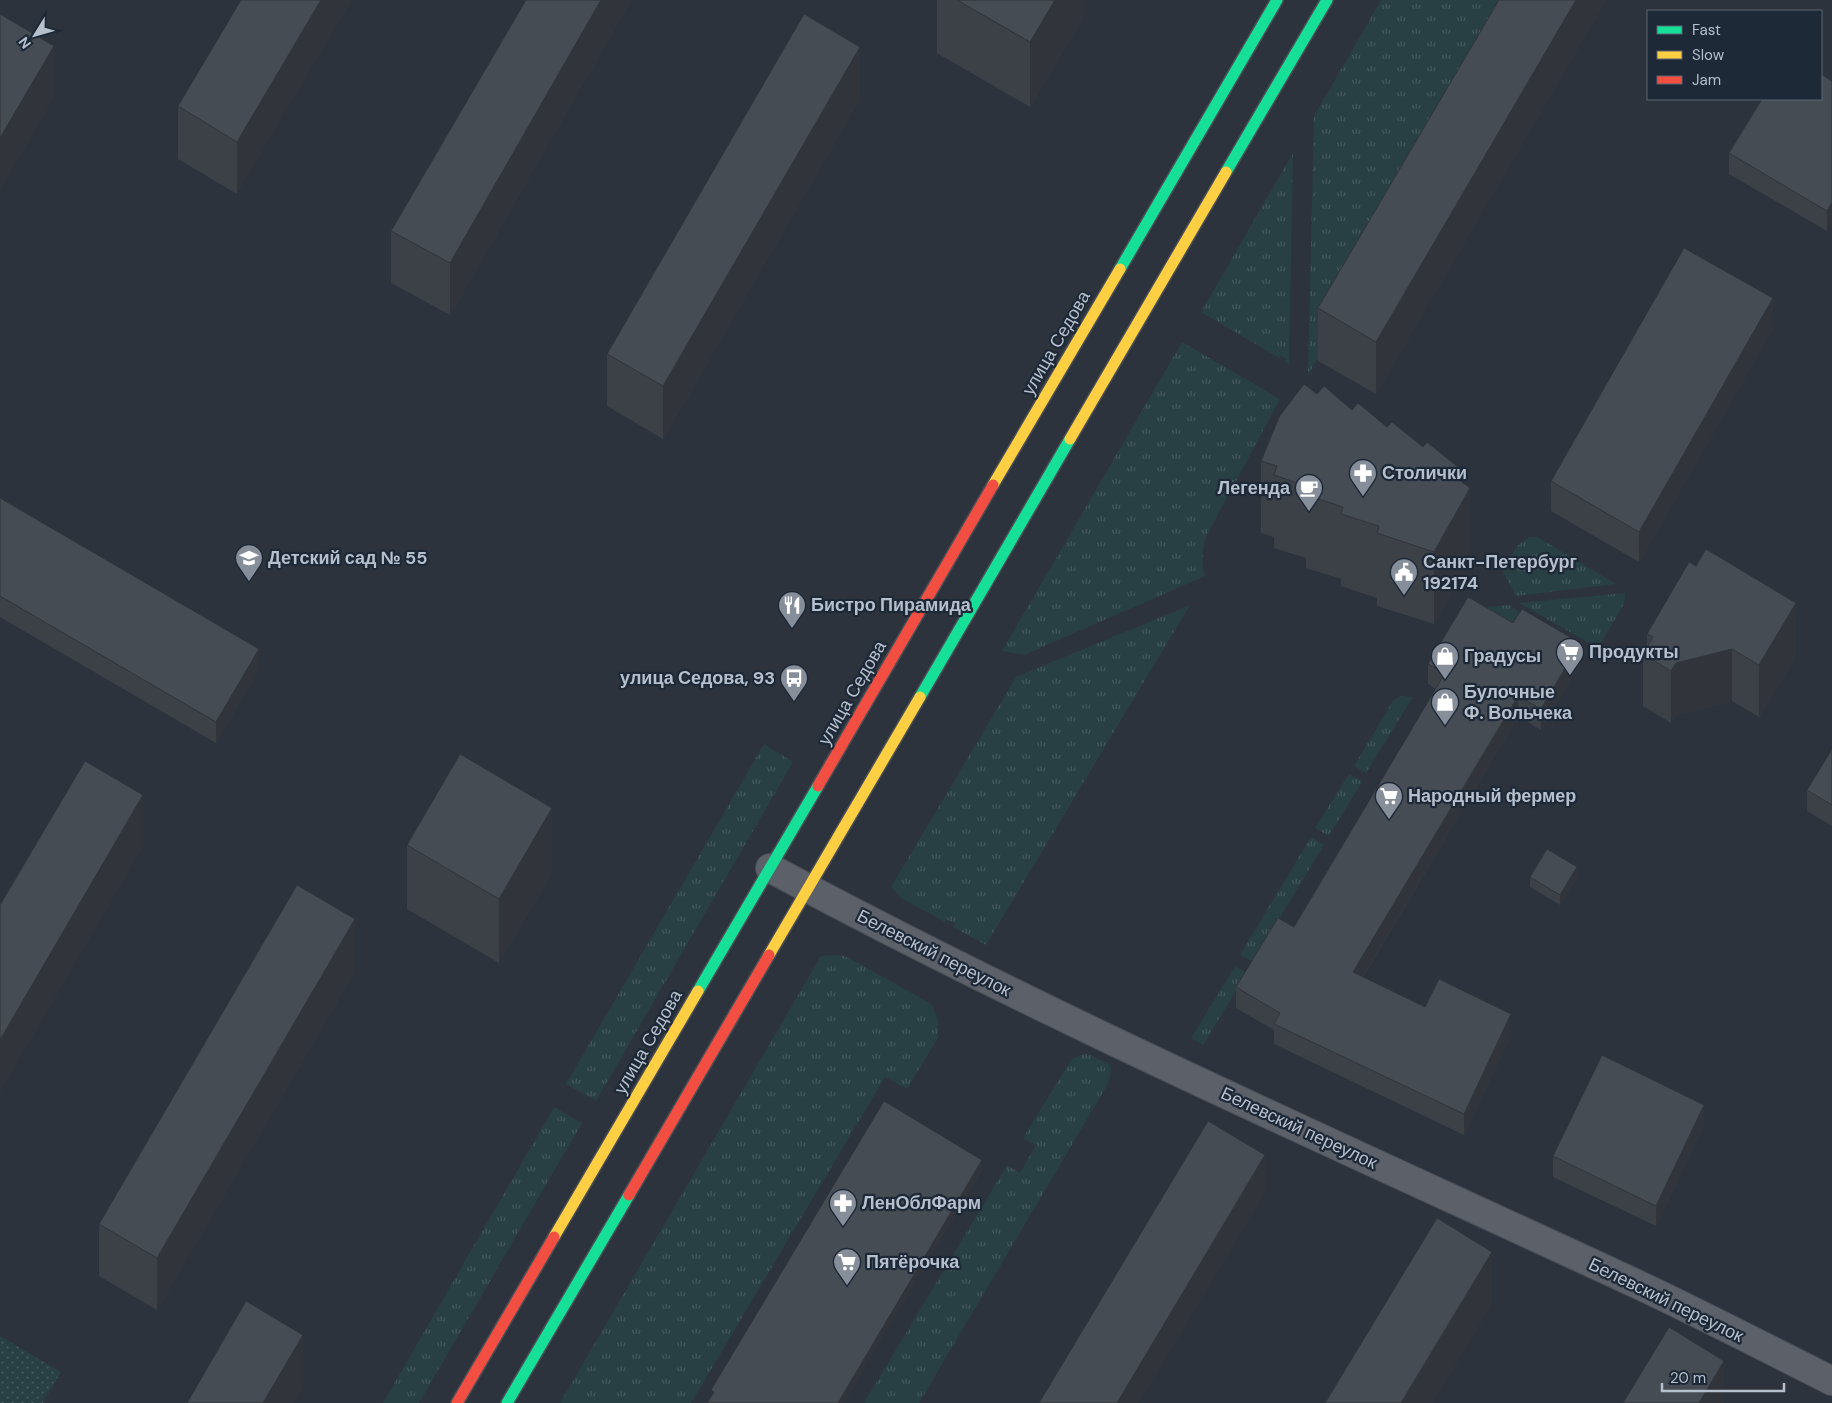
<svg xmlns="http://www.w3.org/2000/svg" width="1832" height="1403" viewBox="0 0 1832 1403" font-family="'DM Sans',sans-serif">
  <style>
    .grass { fill: url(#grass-tufts) }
    .park { fill: url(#park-dots) }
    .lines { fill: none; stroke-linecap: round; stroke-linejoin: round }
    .street-casing { stroke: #4a4f56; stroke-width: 30 }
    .fast-casing { stroke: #4a4f56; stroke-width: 14 }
    .slow-casing { stroke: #4a4f56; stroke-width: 14 }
    .jam-casing { stroke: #4a4f56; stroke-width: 14 }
    .street { stroke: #5c6169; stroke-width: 28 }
    .fast { stroke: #16e098; stroke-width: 11 }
    .slow { stroke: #ffcf43; stroke-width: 11 }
    .jam { stroke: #f24e42; stroke-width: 11 }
    .wall { fill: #3c4148 }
    .shaded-wall { fill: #31353b }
    .building { fill: #464c54; stroke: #31353b }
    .labels { text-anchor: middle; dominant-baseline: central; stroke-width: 4.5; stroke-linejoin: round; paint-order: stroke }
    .street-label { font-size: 18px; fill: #b6bfcc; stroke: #1e2938 }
    .poi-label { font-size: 18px; font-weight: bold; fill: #b6bfcc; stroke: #1e2938; text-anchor: start }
  </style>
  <defs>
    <pattern id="grass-tufts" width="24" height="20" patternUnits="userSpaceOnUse" patternTransform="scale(1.25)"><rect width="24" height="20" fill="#283f43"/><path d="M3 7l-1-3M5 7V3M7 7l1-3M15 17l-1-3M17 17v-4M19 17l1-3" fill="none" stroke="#45595d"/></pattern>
    <pattern id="park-dots" width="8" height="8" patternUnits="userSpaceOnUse" patternTransform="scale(1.25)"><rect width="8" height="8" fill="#283f43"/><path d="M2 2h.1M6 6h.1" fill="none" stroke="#45595d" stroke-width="1.8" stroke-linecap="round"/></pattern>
  </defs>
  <rect width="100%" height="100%" fill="#2c333c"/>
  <g class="grass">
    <path d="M1381,0H1526L1308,375L1314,116Z"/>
    <path d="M1293,153L1289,364L1285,362L1286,359L1281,356L1279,358L1201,312Z"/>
    <path d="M1182,342L1280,399L1207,535C1202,549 1201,560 1205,576L1024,655L1002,651Z"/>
    <path d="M1529,537H1537L1616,584L1516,596L1502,570L1517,546Z"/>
    <path d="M1625,593L1624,604L1598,648L1519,603Z"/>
    <path d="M1190,605L986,945L953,927L955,924L946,919L945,922L901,898L891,887L1016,677Z"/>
    <path d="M1509,605L1530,619L1511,638L1477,608Z"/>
    <path d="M1400,696L1413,697L1366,773L1354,766L1393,701Z"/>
    <path d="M764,744L793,762L596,1101L566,1084Z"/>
    <path d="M1349,774L1362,782L1329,836L1315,828Z"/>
    <path d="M1311,837L1324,845L1253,962L1240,955Z"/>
    <path d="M833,955L844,956L855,961L931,1004L938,1020V1038L907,1089L885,1077L691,1403H560L821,956Z"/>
    <path d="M1235,966L1247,973L1203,1045L1191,1038Z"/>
    <path d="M1088,1054L1111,1065L1110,1078L1105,1089L919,1403H864L1007,1165L1020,1173L1036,1145L1023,1138L1071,1060L1080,1055Z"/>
    <path d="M554,1107L582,1123L419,1403H383Z"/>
  </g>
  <path class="park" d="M0,1336L61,1372L43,1403H0Z"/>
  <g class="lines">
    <g class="street-casing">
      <path id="street" d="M770,868C1054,1021 1349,1150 1641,1286C1705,1316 1768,1349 1832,1381"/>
    </g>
    <g class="fast-casing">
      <g id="fast">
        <path d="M1226,172L1327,0"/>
        <path d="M1120,269L1277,0"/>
        <path d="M920,697L1070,439"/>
        <path d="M698,991L818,786"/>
        <path d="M507,1403L629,1195"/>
      </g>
    </g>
    <g class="slow-casing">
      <g id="slow">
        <path d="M1070,439L1226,172"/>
        <path d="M993,485L1120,269"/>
        <path d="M769,955L920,697"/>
        <path d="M554,1237L698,991"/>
      </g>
    </g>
    <g class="jam-casing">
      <g id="jam">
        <path d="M818,786L993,485"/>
        <path d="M629,1195L769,955"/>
        <path d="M457,1403L554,1237"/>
      </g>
    </g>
    <use href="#street" class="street"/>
    <use href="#fast" class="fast"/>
    <use href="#slow" class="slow"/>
    <use href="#jam" class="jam"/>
  </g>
  <g class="wall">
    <path d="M241,0L237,194L178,159V106Z"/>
    <path d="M526,0H631L450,315L391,283V231Z"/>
    <path d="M937,0H1085V14L1030,107L937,53Z"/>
    <path d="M1499,0H1606L1376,394L1318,361V308Z"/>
    <path d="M1832,81L1827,231L1729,174V153Z"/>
    <path d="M860,99L663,439L607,406V354Z"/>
    <path d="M1773,328L1639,562L1551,511V481Z"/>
    <path d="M1317,394L1352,410L1387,427L1458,479L1470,560L1434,624L1377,606V598L1341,586V579L1306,568V558L1274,548V537L1261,533V461Z"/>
    <path d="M0,498L259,669L216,743L0,617Z"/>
    <path d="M1647,634L1796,656L1759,717L1732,701L1676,715L1671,723L1643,706V654L1647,648Z"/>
    <path d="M1428,664H1580L1541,730L1518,716L1363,977L1425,1007L1511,1035L1464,1135L1274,1044V1030L1236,1008V987L1294,927L1436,689L1428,684Z"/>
    <path d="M1832,749V826L1807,811V790Z"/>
    <path d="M407,845L552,873L499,963L407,909Z"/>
    <path d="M1530,877L1577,878L1560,905L1530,887Z"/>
    <path d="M355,971L157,1310L99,1276V1224Z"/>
    <path d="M1704,1125L1656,1226L1553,1177V1156Z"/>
  </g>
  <g class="shaded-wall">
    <path d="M321,0H352L237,194V142Z"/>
    <path d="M601,0H631L450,315V263Z"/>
    <path d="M1055,0H1085V14L1030,107V42Z"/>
    <path d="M1576,0H1606L1376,394V342Z"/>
    <path d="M54,46V98L0,190V138Z"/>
    <path d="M860,47V99L663,439V386Z"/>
    <path d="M1832,202V223L1827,231V211Z"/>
    <path d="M1773,298V328L1639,562V532Z"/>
    <path d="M1458,467V509L1470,488V560L1434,624V552L1453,475Z"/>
    <path d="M1796,603V656L1759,717V665Z"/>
    <path d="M1580,643V664L1541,730V709Z"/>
    <path d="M259,649V669L216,743V722Z"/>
    <path d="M1732,649V701L1676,715L1671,723V671L1676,663Z"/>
    <path d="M1518,696V716L1353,993V972Z"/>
    <path d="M143,795V847L0,1092V1040Z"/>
    <path d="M552,808V873L499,963V899Z"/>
    <path d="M1577,867V878L1560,905V895Z"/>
    <path d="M355,919V971L157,1310V1258Z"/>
    <path d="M1511,1014V1035L1464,1135V1114Z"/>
    <path d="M1704,1105V1125L1656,1226V1206Z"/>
    <path d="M1265,1155V1193L1139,1403H1117Z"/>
    <path d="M982,1160V1171L844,1403H838Z"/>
    <path d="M1492,1252V1304L1433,1403H1401Z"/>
    <path d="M303,1335V1387L294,1403H263Z"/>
    <path d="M1724,1361V1403H1699Z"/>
  </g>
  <g class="building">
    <path d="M241,0H321L237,142L178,106Z"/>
    <path d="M526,0H601L450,263L391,231Z"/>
    <path d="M957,0H1055L1030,42Z"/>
    <path d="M1499,0H1576L1376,342L1318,308Z"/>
    <path d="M0,14L54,46L0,138Z"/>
    <path d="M804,14L860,47L663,386L607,354Z"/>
    <path d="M1821,74L1832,81V202L1827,211L1729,153L1762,99H1821Z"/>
    <path d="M1684,248L1773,298L1639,532L1551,481Z"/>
    <path d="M1304,384L1317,394L1324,386L1352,410L1358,403L1387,427L1392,422L1423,447L1427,442L1458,467L1453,475L1470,488L1434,552L1377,533L1379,526L1341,514L1343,507L1306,495L1309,487L1274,475L1277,466L1261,461L1279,417Z"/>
    <path d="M0,498L259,649L216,722L0,596Z"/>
    <path d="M1706,549L1796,603L1759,665L1732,649L1676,663L1671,671L1643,654L1653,637L1647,634L1689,562L1696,566Z"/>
    <path d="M1468,597L1513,623L1522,609L1580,643L1541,709L1518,696L1353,972L1425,1007L1439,979L1511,1014L1464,1114L1274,1024L1280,1013L1236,987L1278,918L1294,927L1445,673L1428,664Z"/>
    <path d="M1832,749V805L1807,790Z"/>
    <path d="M460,754L552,808L499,899L407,845Z"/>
    <path d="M85,761L143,795L0,1040V905Z"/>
    <path d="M1547,849L1577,867L1560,895L1530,877Z"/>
    <path d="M297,885L355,919L157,1258L99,1224Z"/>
    <path d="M1602,1055L1704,1105L1656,1206L1553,1156Z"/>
    <path d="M884,1101L982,1160L838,1403H707L714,1392L711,1390Z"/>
    <path d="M1208,1121L1265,1155L1117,1403H1039Z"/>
    <path d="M1437,1218L1492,1252L1401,1403H1325Z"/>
    <path d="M246,1301L303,1335L263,1403H187Z"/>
    <path d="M1669,1327L1724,1361L1699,1403H1623Z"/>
  </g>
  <defs>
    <g id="pharmacy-pin" transform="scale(1.4375)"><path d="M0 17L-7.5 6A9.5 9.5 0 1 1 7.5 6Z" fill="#868e9a" stroke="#1e2938"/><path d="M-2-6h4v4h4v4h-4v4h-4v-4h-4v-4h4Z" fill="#fff"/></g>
    <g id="cafe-pin" transform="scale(1.4375)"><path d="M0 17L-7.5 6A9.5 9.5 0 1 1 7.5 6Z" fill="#868e9a" stroke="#1e2938"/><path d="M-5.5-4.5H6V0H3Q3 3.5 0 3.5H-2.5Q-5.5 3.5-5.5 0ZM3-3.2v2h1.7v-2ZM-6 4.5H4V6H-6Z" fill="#fff"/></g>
    <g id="school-pin" transform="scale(1.4375)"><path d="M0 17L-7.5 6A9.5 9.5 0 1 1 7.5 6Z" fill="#868e9a" stroke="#1e2938"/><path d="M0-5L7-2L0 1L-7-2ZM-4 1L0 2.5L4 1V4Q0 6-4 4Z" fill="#fff"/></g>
    <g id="civic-pin" transform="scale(1.4375)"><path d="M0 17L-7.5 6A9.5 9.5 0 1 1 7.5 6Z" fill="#868e9a" stroke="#1e2938"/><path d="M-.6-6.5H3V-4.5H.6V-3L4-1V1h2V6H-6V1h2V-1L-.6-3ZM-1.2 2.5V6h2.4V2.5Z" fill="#fff"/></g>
    <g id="restaurant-pin" transform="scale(1.4375)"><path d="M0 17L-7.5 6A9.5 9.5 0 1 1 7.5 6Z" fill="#868e9a" stroke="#1e2938"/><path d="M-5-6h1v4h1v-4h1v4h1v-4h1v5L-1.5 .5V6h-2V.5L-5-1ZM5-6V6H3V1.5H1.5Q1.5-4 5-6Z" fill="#fff"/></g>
    <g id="supermarket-pin" transform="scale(1.4375)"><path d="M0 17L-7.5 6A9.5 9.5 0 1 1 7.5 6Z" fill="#868e9a" stroke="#1e2938"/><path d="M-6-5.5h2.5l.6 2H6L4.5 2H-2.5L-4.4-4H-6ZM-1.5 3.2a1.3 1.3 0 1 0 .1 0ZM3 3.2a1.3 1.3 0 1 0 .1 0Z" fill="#fff"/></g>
    <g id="shop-pin" transform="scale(1.4375)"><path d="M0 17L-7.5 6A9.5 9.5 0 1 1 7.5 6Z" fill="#868e9a" stroke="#1e2938"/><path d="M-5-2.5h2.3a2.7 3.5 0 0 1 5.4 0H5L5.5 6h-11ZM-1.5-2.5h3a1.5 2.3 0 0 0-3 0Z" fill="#fff"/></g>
    <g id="bus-pin" transform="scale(1.4375)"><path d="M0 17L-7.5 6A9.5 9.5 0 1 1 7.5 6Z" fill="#868e9a" stroke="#1e2938"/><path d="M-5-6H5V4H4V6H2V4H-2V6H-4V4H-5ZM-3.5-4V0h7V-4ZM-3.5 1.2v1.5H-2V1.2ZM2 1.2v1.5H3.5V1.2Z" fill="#fff"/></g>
  </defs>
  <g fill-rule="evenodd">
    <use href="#pharmacy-pin" x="1363" y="473"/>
    <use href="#cafe-pin" x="1309" y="488"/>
    <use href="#school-pin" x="249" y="558"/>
    <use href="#civic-pin" x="1404" y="572"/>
    <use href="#restaurant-pin" x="792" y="605"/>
    <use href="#supermarket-pin" x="1570" y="652"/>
    <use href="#shop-pin" x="1445" y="656"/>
    <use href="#bus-pin" x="794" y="678"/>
    <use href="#shop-pin" x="1445" y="702"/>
    <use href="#supermarket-pin" x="1389" y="796"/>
    <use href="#pharmacy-pin" x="843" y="1203"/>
    <use href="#supermarket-pin" x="847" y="1262"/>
  </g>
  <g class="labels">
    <g class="street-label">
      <text transform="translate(1056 343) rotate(-60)">улица Седова</text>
      <text transform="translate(852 693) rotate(-60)">улица Седова</text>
      <text transform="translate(934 953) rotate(27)">Белевский переулок</text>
      <text transform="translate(648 1042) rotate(-60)">улица Седова</text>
      <text transform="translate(1299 1128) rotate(25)">Белевский переулок</text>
      <text transform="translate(1666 1300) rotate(26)">Белевский переулок</text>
    </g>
    <g class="poi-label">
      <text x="1382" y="473">Столички</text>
      <text x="1290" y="488" text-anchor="end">Легенда</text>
      <text x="268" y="558">Детский сад № 55</text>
      <text x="1423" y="562">Санкт-Петербург<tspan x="1423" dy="21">192174</tspan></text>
      <text x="811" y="605">Бистро Пирамида</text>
      <text x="1589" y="652">Продукты</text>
      <text x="1464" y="656">Градусы</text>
      <text x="775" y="678" text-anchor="end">улица Седова, 93</text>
      <text x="1464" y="692">Булочные<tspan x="1464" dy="21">Ф. Вольчека</tspan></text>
      <text x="1408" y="796">Народный фермер</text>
      <text x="862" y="1203">ЛенОблФарм</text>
      <text x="866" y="1262">Пятёрочка</text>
    </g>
  </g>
  <rect x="1647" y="10" width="175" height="90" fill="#1e2938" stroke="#5b6573"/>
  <rect x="1657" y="26" width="25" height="8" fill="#16e098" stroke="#5b6573"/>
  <text x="1692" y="35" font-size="15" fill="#b6bfcc">Fast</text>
  <rect x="1657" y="51" width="25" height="8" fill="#ffcf43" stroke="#5b6573"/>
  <text x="1692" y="60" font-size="15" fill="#b6bfcc">Slow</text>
  <rect x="1657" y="76" width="25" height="8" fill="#f24e42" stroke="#5b6573"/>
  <text x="1692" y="85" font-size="15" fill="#b6bfcc">Jam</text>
  <g transform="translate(35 35) rotate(233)" stroke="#1e2938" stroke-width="4" paint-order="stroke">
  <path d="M0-4L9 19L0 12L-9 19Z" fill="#b6bfcc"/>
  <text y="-8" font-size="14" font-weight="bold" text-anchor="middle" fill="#b6bfcc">N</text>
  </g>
  <path d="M1662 1383v8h122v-8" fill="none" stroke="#b6bfcc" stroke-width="2.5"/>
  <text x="1670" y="1383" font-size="15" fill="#b6bfcc" stroke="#1e2938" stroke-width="4" paint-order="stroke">20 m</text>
</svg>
